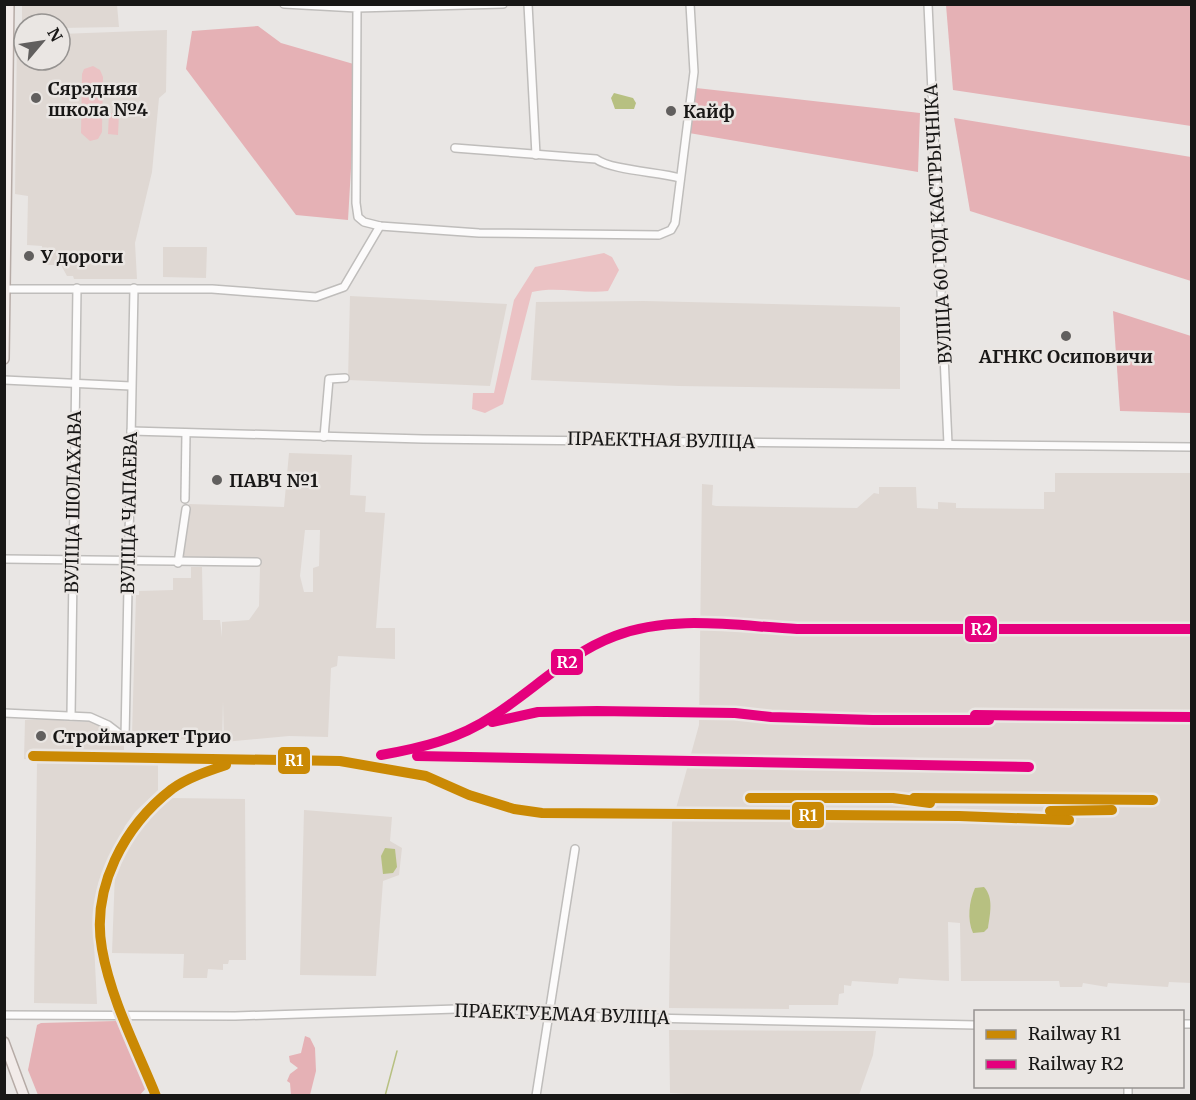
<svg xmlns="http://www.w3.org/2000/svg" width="1196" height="1100" viewBox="0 0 1196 1100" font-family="Merriweather,serif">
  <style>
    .built { fill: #dfd8d3; fill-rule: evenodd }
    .green { fill: #ebc2c4 }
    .forest { fill: #e5b1b5 }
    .water { fill: #b7c081 }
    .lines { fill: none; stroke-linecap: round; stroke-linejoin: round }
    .stream { stroke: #b7c081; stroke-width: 1.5 }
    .minor-casing { stroke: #bfbdbb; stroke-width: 10 }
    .major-casing { stroke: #b6aba6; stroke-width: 12 }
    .minor { stroke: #fcfbfb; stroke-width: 7 }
    .major { stroke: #f2ebe9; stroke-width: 9 }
    .rail-1-casing { stroke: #eae6e3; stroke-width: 15 }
    .rail-2-casing { stroke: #eae6e3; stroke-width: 15 }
    .rail-1 { stroke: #ca8904; stroke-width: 10 }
    .rail-2 { stroke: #e5007d; stroke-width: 10 }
    .poi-dot { fill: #615f5e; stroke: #eae6e3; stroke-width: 2 }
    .labels { text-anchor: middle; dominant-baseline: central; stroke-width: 5; stroke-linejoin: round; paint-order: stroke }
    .poi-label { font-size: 18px; font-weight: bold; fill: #181716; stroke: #eae6e3; text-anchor: start }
    .street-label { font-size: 18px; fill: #181716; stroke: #eae6e3 }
    .line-badge { stroke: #eae6e3; stroke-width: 2 }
    .badge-label { font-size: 16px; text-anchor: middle; font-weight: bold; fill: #fff }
  </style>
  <rect width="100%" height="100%" fill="#e9e6e4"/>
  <g class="built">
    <path d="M22,5H117L119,27L60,28V24H24L22,28Z"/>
    <path d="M167,30L166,92L159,98L152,172L135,243L137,279H74L73,276H67L61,265H42V246L27,245L28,196L15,194L17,34H24V60H60V34Z"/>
    <path d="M163,247H207L206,278L163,277Z"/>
    <path d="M350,296L507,304L490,386L348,380Z"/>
    <path d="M644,301L900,307V389L679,386L531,380L536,302Z"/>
    <path d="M289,453L352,455L350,495L366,496L365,512L385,513L376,628H395V659L338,656L337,666L331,668L328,737L289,736L224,742L223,701L222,743L132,735L136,595H139V591L173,590V578H191V567H202L203,620H220L222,637V622L249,620L259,606L260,567L180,564L189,504L284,507ZM305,530H320L319,566L313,568V592H304L300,576Z"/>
    <path d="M1055,473H1191V983L1169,982L1168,987L1108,983L1107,987L1083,983L1082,987H1060L1059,981H961L960,923L948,922L949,981L899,978L898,984L852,981L851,986L844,985V993L839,994L838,1005H789V1009L669,1008L672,823L699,725L702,484L713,485L712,505L716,506L857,508L874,493L879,494V487H916L917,508L938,509V502L956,503V508L1044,509V492H1055Z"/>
    <path d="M63,719L64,721L97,722L124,744V756L65,755L66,763H158V790L135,812L125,826L99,881L93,923L97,1004L34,1003L37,760L24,759L25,720Z"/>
    <path d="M171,798L245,799L246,960H229L228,964H223V970L208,969L207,978H183L184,954L112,953L115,871L133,835L150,815Z"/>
    <path d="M304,810L392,817L390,841L402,848L399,875L383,881L376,976L300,975Z"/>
    <path d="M669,1030L864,1031H876L873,1055L859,1095L719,1096L670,1093Z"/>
  </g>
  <g class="green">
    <path d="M93,66L100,70L103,77L102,132L98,139L90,141L81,133L82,74L84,69Z"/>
    <path d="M109,113H119L118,135L108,134Z"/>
    <path d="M604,253L612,257L619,270L608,291C582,294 557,286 532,292L503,404L485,413L472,409L473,393H494L514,300L535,267Z"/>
  </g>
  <g class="forest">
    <path d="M946,5H1191V126L953,90Z"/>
    <path d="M258,26L281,43L357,65L348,220L296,215L186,69L192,31Z"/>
    <path d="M696,88L920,113L918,172L689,133Z"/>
    <path d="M954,118L1191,157V281L970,211Z"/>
    <path d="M1113,311L1191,336V413L1120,411Z"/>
    <path d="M116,1021L120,1025L146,1088L139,1096L38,1095L28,1070L37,1025L41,1023Z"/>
    <path d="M305,1036L310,1038L315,1048L316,1071L310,1095H291L290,1083L287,1081L290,1074L298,1068L290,1062L289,1056L301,1053Z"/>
  </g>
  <g class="water">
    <path d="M614,93L633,98L636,103L634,109H615L611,98Z"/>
    <path d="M385,848L395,849L397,867L393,873L383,874L381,856Z"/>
    <path d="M984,887C994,898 990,914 988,928L984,932L973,933C967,920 969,901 975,888Z"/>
  </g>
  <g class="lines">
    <path class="stream" d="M385,1096L397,1051"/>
    <g class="minor-casing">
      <g id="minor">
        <path d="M284,4L357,8L356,203L358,217L364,222L380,226L479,233L659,235L671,230L675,223L694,72L690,4"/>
        <path d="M357,4V8L503,4"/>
        <path d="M528,4L536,155"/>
        <path d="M928,4L948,444"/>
        <path d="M455,148L596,159C611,170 658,172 680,178"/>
        <path d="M6,289H212L316,297L344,287L380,226"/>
        <path d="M4,380L131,386"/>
        <path d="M131,431L423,439L1192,447"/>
        <path d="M324,437L329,379L345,378"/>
        <path d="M185,499L186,433"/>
        <path d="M4,559L257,562"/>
        <path d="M178,563L186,509"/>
        <path d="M4,713L90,717L108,725L125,738"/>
        <path d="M71,716L77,288"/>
        <path d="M125,738L134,288"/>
        <path d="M4,1015L235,1016L488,1008L602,1017L976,1025"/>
        <path d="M1182,1024H1192"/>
        <path d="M1128,1086V1096"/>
        <path d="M536,1096L575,849"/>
      </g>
    </g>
    <g class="major-casing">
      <g id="major">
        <path d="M4,359L9,4"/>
        <path d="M4,1042L24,1096"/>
      </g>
    </g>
    <use href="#minor" class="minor"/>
    <use href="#major" class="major"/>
    <g class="rail-1-casing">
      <g id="rail-1">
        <path d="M33,756L340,761L426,776L469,795L514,809L542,813L959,816L1069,820"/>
        <path d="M750,798H893L930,803"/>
        <path d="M914,798L1153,800"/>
        <path d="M1050,811L1112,810"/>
        <path d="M156,1096C137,1049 111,1000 102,949C91,888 124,826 172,789C187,778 208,771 226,765"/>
      </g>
    </g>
    <g class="rail-2-casing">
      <g id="rail-2">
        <path d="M975,715L1192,717"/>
        <path d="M492,722L538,712L597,711L735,713L771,717L873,720H989"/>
        <path d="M381,755C421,748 459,739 493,716C534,690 569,653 615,636C672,614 737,626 797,629H1192"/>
        <path d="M417,756L1029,767"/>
      </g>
    </g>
    <use href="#rail-1" class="rail-1"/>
    <use href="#rail-2" class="rail-2"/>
  </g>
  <g class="poi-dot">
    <circle cx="36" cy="98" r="6"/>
    <circle cx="671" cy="111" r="6"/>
    <circle cx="29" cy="256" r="6"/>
    <circle cx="1066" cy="336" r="6"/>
    <circle cx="217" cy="480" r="6"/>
    <circle cx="41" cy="736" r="6"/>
  </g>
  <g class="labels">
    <g class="poi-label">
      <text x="48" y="88">Сярэдняя<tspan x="48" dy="21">школа №4</tspan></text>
      <text x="683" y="111">Кайф</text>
      <text x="41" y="256">У дороги</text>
      <text x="1066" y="356" text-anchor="middle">АГНКС Осиповичи</text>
      <text x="229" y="480">ПАВЧ №1</text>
      <text x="53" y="736">Строймаркет Трио</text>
    </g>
    <g class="street-label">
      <text transform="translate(938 224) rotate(-93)">ВУЛІЦА 60 ГОД КАСТРЫЧНІКА</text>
      <text transform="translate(661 440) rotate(1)">ПРАЕКТНАЯ ВУЛІЦА</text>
      <text transform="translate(73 502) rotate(-89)">ВУЛІЦА ШОЛАХАВА</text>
      <text transform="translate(129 513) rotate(-89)">ВУЛІЦА ЧАПАЕВА</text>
      <text transform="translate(562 1014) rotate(2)">ПРАЕКТУЕМАЯ ВУЛІЦА</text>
    </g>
  </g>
  <g class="line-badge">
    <rect x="964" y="615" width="34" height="28" rx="6" fill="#e5007d"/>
    <rect x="550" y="648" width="34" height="28" rx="6" fill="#e5007d"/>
    <rect x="277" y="746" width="34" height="29" rx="6" fill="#ca8904"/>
    <rect x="791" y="801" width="34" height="28" rx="6" fill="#ca8904"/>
  </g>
  <g class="badge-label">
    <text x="981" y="635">R2</text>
    <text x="567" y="668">R2</text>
    <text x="294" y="766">R1</text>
    <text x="808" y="821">R1</text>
  </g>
  <rect width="1196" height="1100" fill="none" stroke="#181716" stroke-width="12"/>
  <rect x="974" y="1010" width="210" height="78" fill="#eae6e3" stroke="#969391" stroke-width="1.5"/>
  <rect x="986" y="1030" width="30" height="9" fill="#ca8904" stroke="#969391" stroke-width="1.5"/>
  <text x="1028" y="1040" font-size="18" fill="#181716">Railway R1</text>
  <rect x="986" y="1060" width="30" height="9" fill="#e5007d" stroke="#969391" stroke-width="1.5"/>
  <text x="1028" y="1070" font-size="18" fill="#181716">Railway R2</text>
  <g transform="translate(42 42) rotate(61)"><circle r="28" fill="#eae6e3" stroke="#969391" stroke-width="1.5"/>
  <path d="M0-4.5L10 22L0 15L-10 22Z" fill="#615f5e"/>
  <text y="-9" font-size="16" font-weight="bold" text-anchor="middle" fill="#181716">N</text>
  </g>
</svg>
